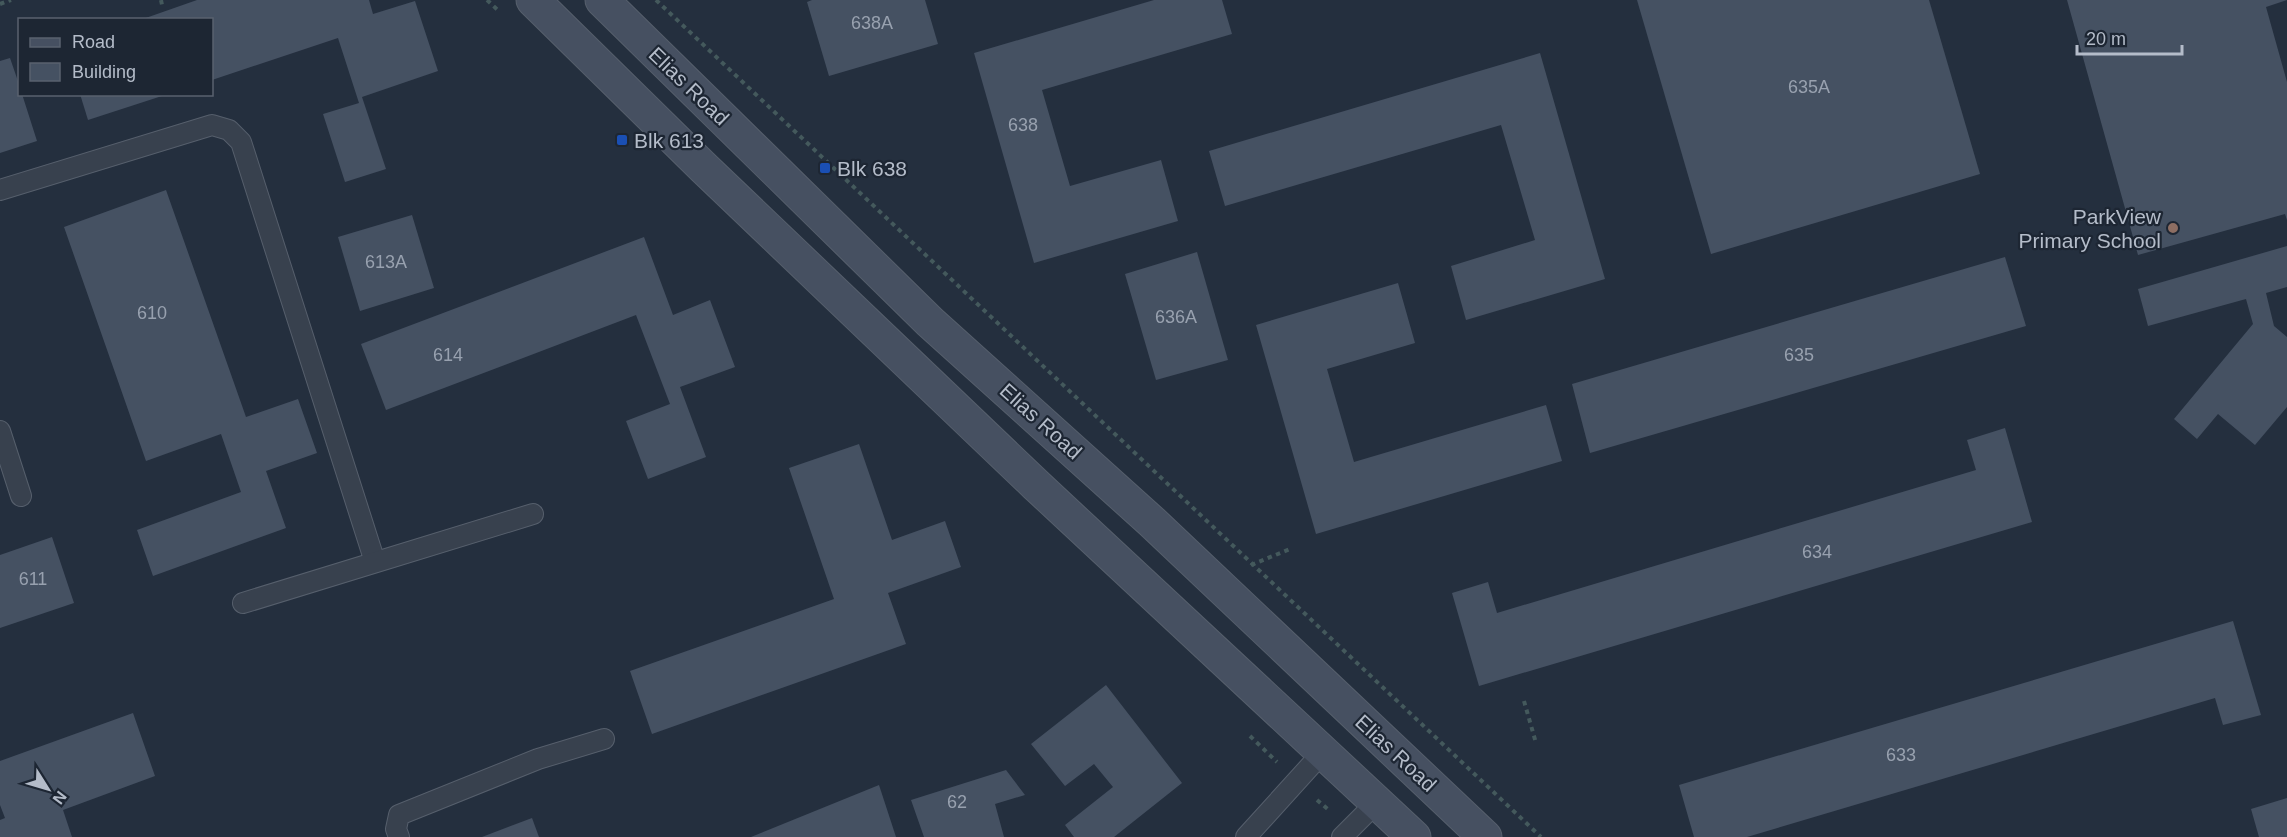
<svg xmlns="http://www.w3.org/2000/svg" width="2287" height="837" viewBox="0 0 2287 837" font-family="Helvetica,sans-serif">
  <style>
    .building { fill: #455162 }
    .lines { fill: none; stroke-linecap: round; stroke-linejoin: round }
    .lane-casing { stroke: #565f6c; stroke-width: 22 }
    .secondary-casing { stroke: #565f6c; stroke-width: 35 }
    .path { stroke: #44595c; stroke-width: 4; stroke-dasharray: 4.5 4.5; stroke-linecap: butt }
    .lane { stroke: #38414e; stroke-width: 20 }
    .secondary { stroke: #465061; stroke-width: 33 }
    .transit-dot { fill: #1a4fb4; stroke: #1d2633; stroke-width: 2 }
    .education-dot { fill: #8d6e63; stroke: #1d2633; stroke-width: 2 }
    .labels { text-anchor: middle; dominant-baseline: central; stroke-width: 4.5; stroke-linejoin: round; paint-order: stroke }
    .number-label { font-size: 18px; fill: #98a1af }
    .street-label { font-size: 21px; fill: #b4bcc9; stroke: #1d2633 }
    .poi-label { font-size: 21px; fill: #b4bcc9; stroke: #1d2633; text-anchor: start }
  </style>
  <rect width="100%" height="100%" fill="#242f3e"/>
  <g class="building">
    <path d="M197,0H369L373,14L415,1L438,71L362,97L386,169L345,182L323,114L359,103L338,38L212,80V20H140Z"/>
    <path d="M812,0H925L938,44L829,76L807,2Z"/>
    <path d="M1154,0H1222L1232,34L1042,90L1070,186L1161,160L1178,221L1034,263L974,53Z"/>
    <path d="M1637,0H1929L1980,174L1711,254Z"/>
    <path d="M2067,0H2287L2266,7L2287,82V220L2285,214L2138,255Z"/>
    <path d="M1540,53L1605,279L1466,320L1451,266L1535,240L1501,125L1225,206L1209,151Z"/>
    <path d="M10,58L20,87V94H22L37,141L0,153V61Z"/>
    <path d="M80,94H165V95L88,120Z"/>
    <path d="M166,190L246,417L298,399L317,453L266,471L286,528L153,576L137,530L241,492L221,434L146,461L64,227Z"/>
    <path d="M412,215L434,288L360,311L338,237Z"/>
    <path d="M644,237L673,315L710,300L735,367L680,387L706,457L648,479L626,421L670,404L636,315L386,410L361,344Z"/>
    <path d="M2287,246V287L2266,293L2274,326L2287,337V407L2255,445L2218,414L2197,439L2174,419L2253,324L2246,299L2148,326L2138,289Z"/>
    <path d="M1197,252L1228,360L1156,380L1125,274Z"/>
    <path d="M2005,257L2026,326L1590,453L1572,384Z"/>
    <path d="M1398,283L1415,343L1327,369L1354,462L1546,405L1562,461L1316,534L1256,325Z"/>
    <path d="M2005,428L2032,522L1479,686L1452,593L1488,582L1497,613L1976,470L1967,440Z"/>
    <path d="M859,444L892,540L945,521L961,567L888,593L906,644L652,734L630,671L834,599L789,468Z"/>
    <path d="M52,537L74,603L0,628V555Z"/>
    <path d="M2233,621L2261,715L2223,725L2215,698L1747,837H1694L1679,785Z"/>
    <path d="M1106,685L1182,783L1114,837H1074L1065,825L1113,787L1094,764L1065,786L1031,744Z"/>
    <path d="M133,713L155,776L63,810L72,837H0V820L5,818L0,805V761Z"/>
    <path d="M1006,770L1025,795L995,804L1004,837H924L911,800Z"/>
    <path d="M879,785L896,837H751Z"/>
    <path d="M2287,798V837H2259L2251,809Z"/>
    <path d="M532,818L539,837H482Z"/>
  </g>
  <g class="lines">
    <g class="lane-casing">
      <g id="lane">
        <path d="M0,190L212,125L229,130L241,142L375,562"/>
        <path d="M0,431L21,496"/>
        <path d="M243,603L533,514"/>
        <path d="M399,837L396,829L399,815L538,759L604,739"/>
        <path d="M1246,837L1323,752"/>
        <path d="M1342,837L1377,802"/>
      </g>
    </g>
    <g class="secondary-casing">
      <g id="secondary">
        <path d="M533,0L704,168L1036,485L1414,837"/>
        <path d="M602,0L930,322L1152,522L1485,837"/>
      </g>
    </g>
    <g class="path">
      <path d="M161,0L162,5"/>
      <path d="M487,0L500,12"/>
      <path d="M656,0L1541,837"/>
      <path d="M0,4L11,0"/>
      <path d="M1251,565L1290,549"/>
      <path d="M1524,701L1536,743"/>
      <path d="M1250,736L1277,762"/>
      <path d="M1317,800L1330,811"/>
    </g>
    <use href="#lane" class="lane"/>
    <use href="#secondary" class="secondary"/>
  </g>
  <g class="transit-dot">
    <rect x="616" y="134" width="12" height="12" rx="3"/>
    <rect x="819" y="162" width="12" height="12" rx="3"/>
  </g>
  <circle class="education-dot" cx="2173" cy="228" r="6"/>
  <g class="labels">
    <g class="number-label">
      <text x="872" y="23">638A</text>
      <text x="1809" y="87">635A</text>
      <text x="1023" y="125">638</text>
      <text x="386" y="262">613A</text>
      <text x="152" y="313">610</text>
      <text x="1176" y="317">636A</text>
      <text x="448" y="355">614</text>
      <text x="1799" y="355">635</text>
      <text x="1817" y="552">634</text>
      <text x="33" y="579">611</text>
      <text x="1901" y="755">633</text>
      <text x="957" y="802">62</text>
    </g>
    <g class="street-label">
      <text transform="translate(689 86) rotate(44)">Elias Road</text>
      <text transform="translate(1041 421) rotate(42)">Elias Road</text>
      <text transform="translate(1396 753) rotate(43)">Elias Road</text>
    </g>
    <g class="poi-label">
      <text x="634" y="140">Blk 613</text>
      <text x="837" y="168">Blk 638</text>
      <text x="2161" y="216" text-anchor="end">ParkView<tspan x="2161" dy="24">Primary School</tspan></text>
    </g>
  </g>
  <rect x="18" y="18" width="195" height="78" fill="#1d2633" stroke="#59626f" stroke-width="1.5"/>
  <rect x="30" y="38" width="30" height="9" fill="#465061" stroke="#59626f" stroke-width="1.5"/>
  <text x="72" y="48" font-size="18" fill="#b4bcc9">Road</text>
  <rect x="30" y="63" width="30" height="18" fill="#455162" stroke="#59626f" stroke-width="1.5"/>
  <text x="72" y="78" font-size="18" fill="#b4bcc9">Building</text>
  <g transform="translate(48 789) rotate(127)" stroke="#1d2633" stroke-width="4.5" paint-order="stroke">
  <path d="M0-4.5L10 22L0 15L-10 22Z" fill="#b4bcc9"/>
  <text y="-9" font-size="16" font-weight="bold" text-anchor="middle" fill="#b4bcc9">N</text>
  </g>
  <path d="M2077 45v9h105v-9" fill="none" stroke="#b4bcc9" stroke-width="3"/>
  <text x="2086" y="45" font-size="18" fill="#b4bcc9" stroke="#1d2633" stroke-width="4.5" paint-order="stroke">20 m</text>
</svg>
